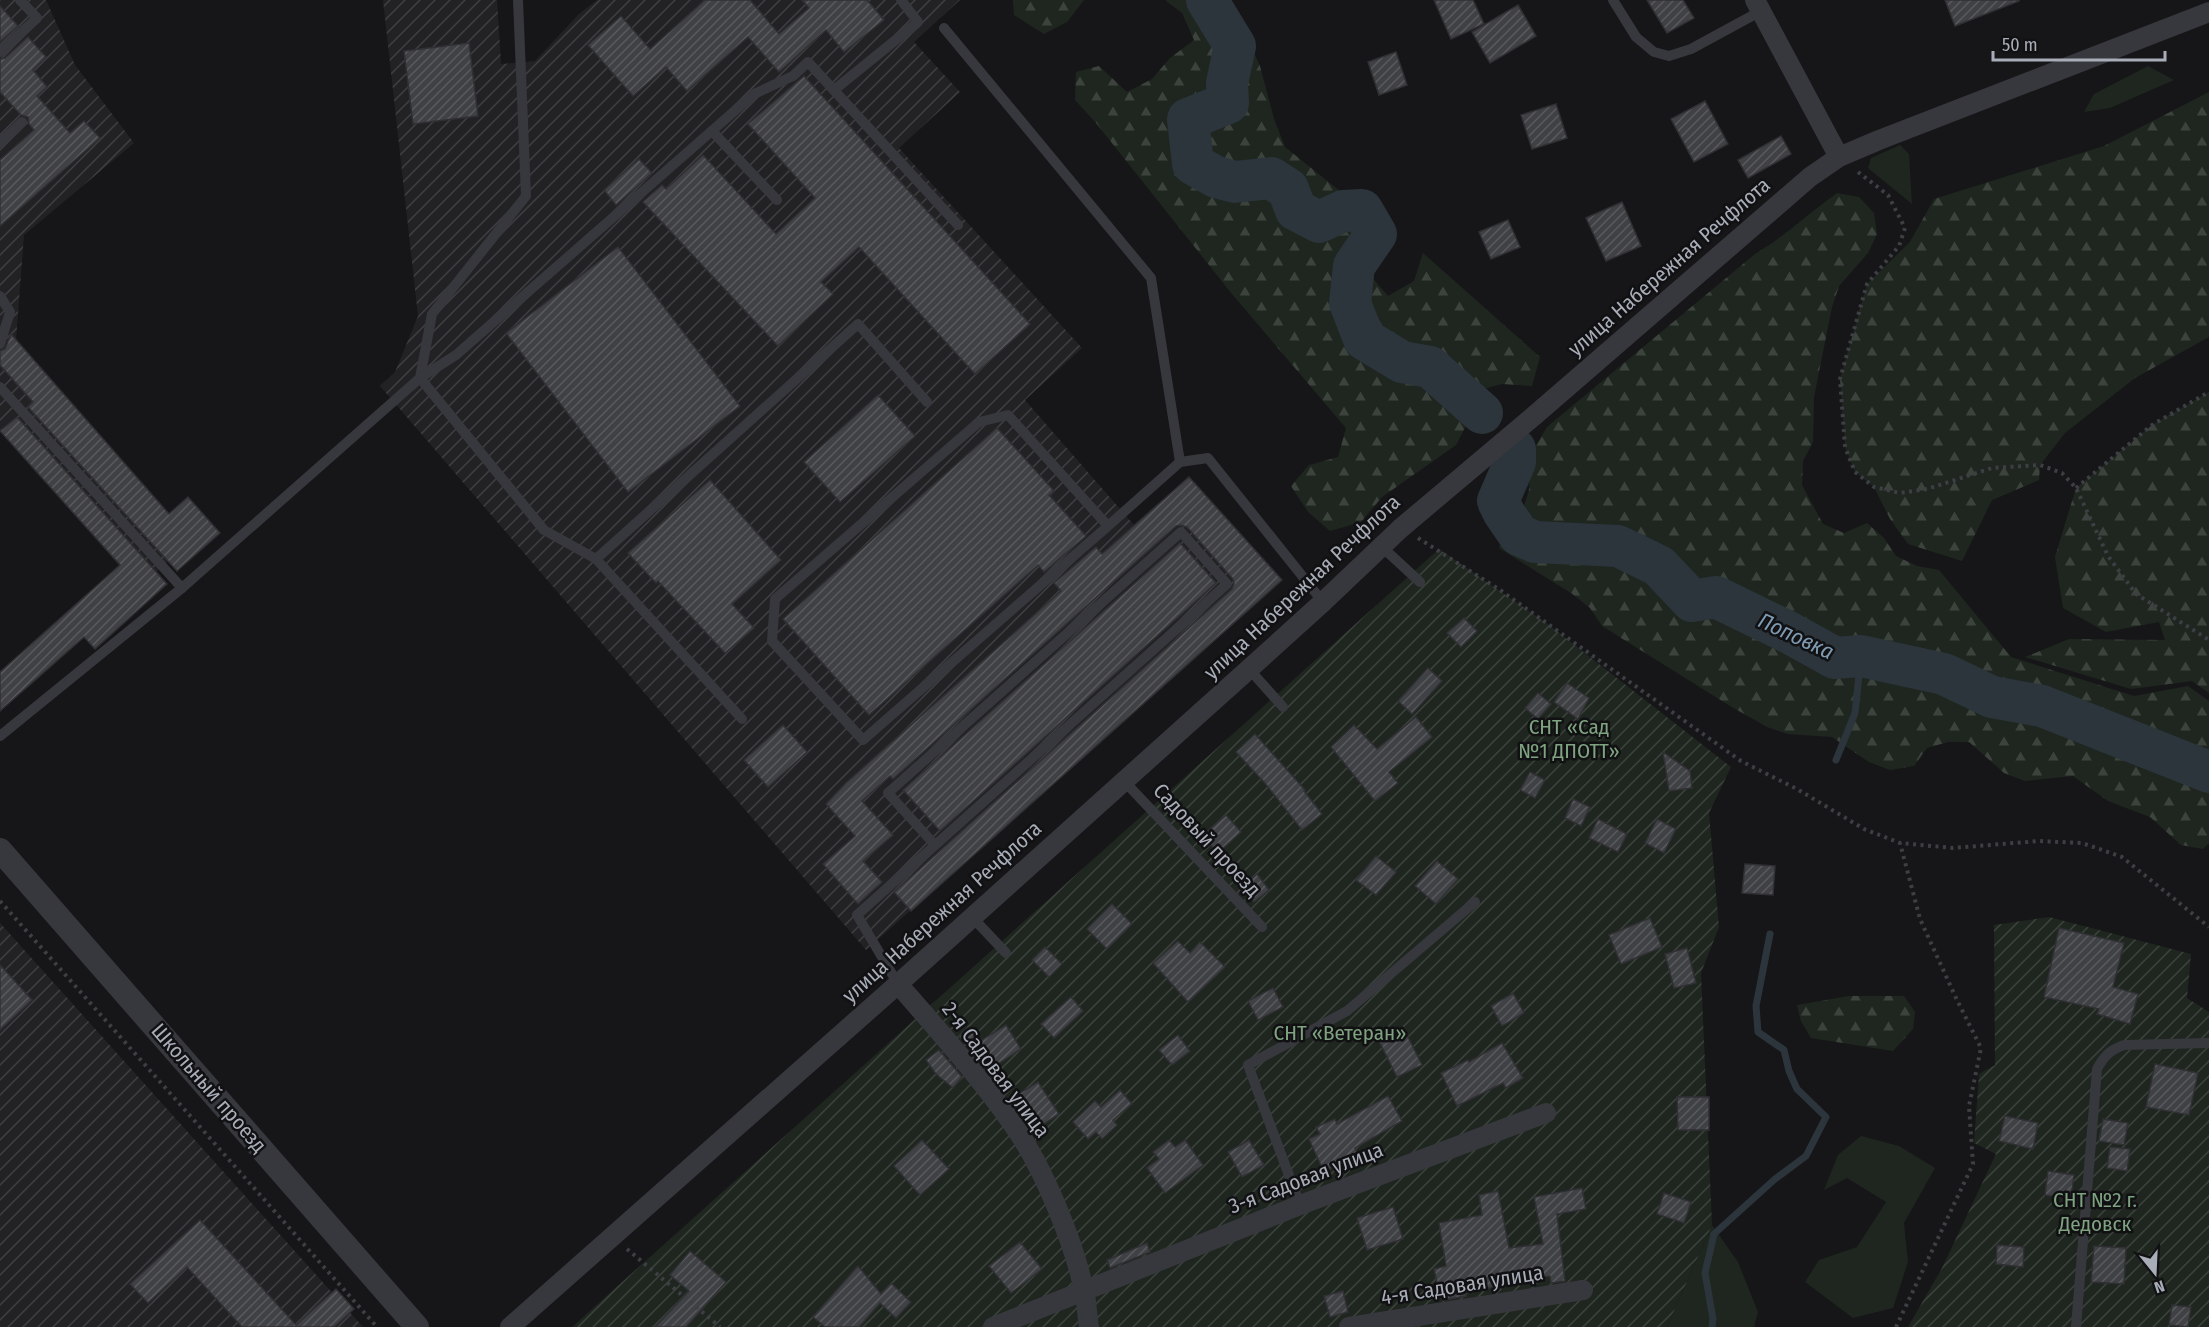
<svg xmlns="http://www.w3.org/2000/svg" width="2209" height="1327" viewBox="0 0 2209 1327" font-family="'Fira Sans Condensed',sans-serif">
  <style>
    .industrial { fill: url(#industrial-furrows) }
    .grass { fill: #1e261f }
    .forest { fill: url(#forest-firs) }
    .garden { fill: url(#garden-furrows) }
    .lines { fill: none; stroke-linecap: round; stroke-linejoin: round }
    .stream { stroke: #2c353c; stroke-width: 7 }
    .river { stroke: #2c353c; stroke-width: 42 }
    .building { fill: url(#building-hatch); stroke: #303034; stroke-width: 1.5 }
    .path { stroke: #3d3f44; stroke-width: 4; stroke-dasharray: 3 4.5; stroke-linecap: butt }
    .service { stroke: #37383d; stroke-width: 10 }
    .minor { stroke: #37383d; stroke-width: 20 }
    .tertiary { stroke: #37383d; stroke-width: 24 }
    .labels { text-anchor: middle; dominant-baseline: central; stroke-width: 5; stroke-linejoin: round; paint-order: stroke }
    .street-label { font-size: 21px; fill: #a8adb8; stroke: #111113 }
    .park-label { font-size: 21px; fill: #7fa381; stroke: #111113 }
    .water-label { font-size: 22px; font-style: italic; fill: #7f9bb3; stroke: #111113 }
  </style>
  <defs>
    <pattern id="industrial-furrows" width="10" height="10" patternUnits="userSpaceOnUse" patternTransform="scale(1.5)"><rect width="10" height="10" fill="#222225"/><path d="M-1 1l2-2M0 10L10 0M9 11l2-2" fill="none" stroke="#3f3f43"/></pattern>
    <pattern id="forest-firs" width="22" height="20" patternUnits="userSpaceOnUse" patternTransform="scale(1.5)"><rect width="22" height="20" fill="#1e261f"/><path d="M5 1l3.5 6h-7zM16 11l3.5 6h-7z" fill="#3c433d"/></pattern>
    <pattern id="garden-furrows" width="10" height="10" patternUnits="userSpaceOnUse" patternTransform="scale(1.5)"><rect width="10" height="10" fill="#1e261f"/><path d="M-1 1l2-2M0 10L10 0M9 11l2-2" fill="none" stroke="#3c433d"/></pattern>
    <pattern id="building-hatch" width="6" height="6" patternUnits="userSpaceOnUse" patternTransform="scale(1.5)"><rect width="6" height="6" fill="#404145"/><path d="M-1 1l2-2M0 6l6-6M5 7l2-2" fill="none" stroke="#595a5e"/></pattern>
  </defs>
  <rect width="100%" height="100%" fill="#161618"/>
  <g class="industrial">
    <path d="M0,0H46L75,65L134,143L24,235L16,340L169,513L188,497L211,523L0,711V672L120,565L0,430Z"/>
    <path d="M383,0H497L501,64L535,61L579,14L597,0H960L914,42L960,92L899,148L1082,348L1025,400L1134,525L1189,477L1282,580L866,950L380,386L395,372L418,316Z"/>
    <path d="M0,923L363,1327H0Z"/>
  </g>
  <g class="grass">
    <path d="M2148,66L2174,80L2110,108L2084,112L2094,94Z"/>
    <path d="M1900,145L1909,154L1912,204L1868,168L1871,158Z"/>
    <path d="M1861,1136L1899,1146L1935,1168L1904,1223L1908,1262L1893,1308L1853,1318L1805,1282L1819,1260L1857,1247L1886,1202L1847,1178L1824,1190L1838,1155Z"/>
    <path d="M1712,1225L1738,1262L1758,1312L1754,1327H1667Z"/>
  </g>
  <g class="forest">
    <path d="M1013,0H1084L1067,22L1044,34L1014,15Z"/>
    <path d="M1165,0H1231L1260,66L1274,119L1285,147L1356,204L1368,245L1369,274L1388,296L1414,281L1423,253L1540,357L1532,386L1502,384L1472,392L1469,420L1456,445L1382,497L1361,522L1330,531L1308,512L1291,486L1309,465L1338,457L1346,428L1232,294L1096,123L1075,100L1076,72L1099,66L1127,92L1152,79L1170,58L1194,40L1182,13Z"/>
    <path d="M2209,92V337L2135,378L2065,433L2040,465L2039,480L1992,500L1962,561L1908,544L1890,519L1874,487L1855,472L1845,447L1840,379L1867,284L1910,242L1934,199L2104,146Z"/>
    <path d="M1837,193L1859,197L1874,213L1877,234L1868,253L1839,286L1832,307L1814,397L1813,442L1803,461L1802,485L1823,524L1844,533L1867,523L1884,538L1896,556L1917,566L1939,570L2011,657L2134,696L2188,686L2209,701V843L2203,849L2181,845L2150,817L2108,801L2073,776L2025,781L2004,773L1969,742H1948L1927,748L1914,766L1890,770L1869,762L1832,737L1788,734L1767,727L1730,706L1602,626L1590,608L1571,593L1499,548L1507,527L1523,510L1529,490L1530,469L1535,447L1547,427L1755,254C1784,237 1809,213 1837,193Z"/>
    <path d="M2209,392V693L2192,681L2131,689L2025,657L2069,639L2165,640L2159,622L2106,632L2063,608L2055,557L2076,488L2152,425Z"/>
    <path d="M1849,996H1904L1915,1012L1913,1029L1893,1051L1811,1038L1801,1021L1797,1005Z"/>
  </g>
  <g class="garden">
    <path d="M1439,549L1549,625L1731,767L1709,813L1719,927L1701,973L1712,1225L1667,1327H572Z"/>
    <path d="M2049,917L2191,954L2187,998L2209,1012V1327H1908L1942,1268L1996,1154L1974,1143L1979,1074L1995,1065L1994,925Z"/>
  </g>
  <g class="lines">
    <g class="stream">
      <path d="M1836,760L1855,713L1861,656"/>
      <path d="M1712,1327L1713,1319L1705,1273L1714,1234L1775,1179L1806,1156L1826,1117L1797,1089L1789,1071L1784,1050L1758,1032L1756,1006L1770,934"/>
    </g>
    <g class="river">
      <path d="M1207,0L1235,46L1227,83L1228,103L1188,119L1193,164L1216,177L1235,182L1271,178L1288,189L1296,210L1319,222L1343,211L1362,210L1376,234L1354,266L1350,303L1364,339L1402,362L1430,367L1482,413"/>
      <path d="M1515,449V462L1498,501L1504,513L1519,535L1535,542L1618,546L1659,566L1692,601L1716,597L1788,632L1835,658L1861,656L1944,674L1992,697L2042,706L2209,772"/>
    </g>
  </g>
  <g class="building">
    <path d="M705,0H750L779,34L809,8L802,0H867L884,20L844,52L826,30L779,72L748,37L687,91L666,67L633,96L588,45L621,16L650,49Z"/>
    <path d="M1434,0H1473L1484,24L1451,39Z"/>
    <path d="M1647,0H1683L1694,18L1667,33Z"/>
    <path d="M1945,0H2019V1L1955,26Z"/>
    <path d="M1518,5L1536,36L1490,63L1472,32Z"/>
    <path d="M0,6L18,26L0,42Z"/>
    <path d="M28,37L46,57L33,70L47,87L37,96L70,133L84,121L100,138L0,226V160L34,130L29,124L28,117L21,115L0,92V59L5,58Z"/>
    <path d="M469,43L478,116L413,124L404,51Z"/>
    <path d="M1396,52L1407,85L1379,95L1368,62Z"/>
    <path d="M804,76L1030,324L975,374L859,247L821,282L833,294L778,346L643,202L662,185L666,189L703,155L776,234L815,198L748,124Z"/>
    <path d="M1705,101L1728,144L1694,162L1671,119Z"/>
    <path d="M1556,104L1567,138L1532,149L1521,115Z"/>
    <path d="M1781,136L1791,154L1748,178L1738,160Z"/>
    <path d="M639,159L652,173L616,205L604,190Z"/>
    <path d="M1622,202L1641,246L1606,261L1586,218Z"/>
    <path d="M1508,220L1520,247L1491,259L1479,232Z"/>
    <path d="M618,247L740,406L628,492L506,333Z"/>
    <path d="M11,334L169,514L188,497L220,533L177,571L28,407L33,402L0,365V351L5,349Z"/>
    <path d="M878,395L915,436L840,502L804,462Z"/>
    <path d="M17,417L167,584L95,649L84,637L0,711V672L120,565L0,431Z"/>
    <path d="M997,428L1054,491L1049,495L1086,536L1044,572L1038,565L869,715L783,619Z"/>
    <path d="M1189,477L1282,580L911,911L894,892L1232,589L1234,583L1233,579L1187,527L1180,525L1176,526L893,779L890,776L862,801L893,835L863,861L882,882L858,904L823,864L855,836L826,804L846,783L1061,591L1054,583L1096,547L1102,554Z"/>
    <path d="M710,480L781,560L732,604L754,628L725,653L658,581L656,583L628,553Z"/>
    <path d="M1180,543L1216,583L940,831L903,790Z"/>
    <path d="M1464,618L1477,631L1461,647L1447,633Z"/>
    <path d="M1428,668L1442,681L1412,714L1398,701Z"/>
    <path d="M1567,683L1589,698L1578,719L1554,702Z"/>
    <path d="M1538,693L1551,704L1538,719L1525,708Z"/>
    <path d="M1416,717L1432,737L1389,772L1398,783L1375,801L1331,747L1354,725L1377,749Z"/>
    <path d="M783,725L807,752L768,787L744,760Z"/>
    <path d="M1255,734L1305,790L1304,791L1322,814L1302,830L1264,782L1236,752Z"/>
    <path d="M1663,752L1690,771L1692,788L1669,791Z"/>
    <path d="M1530,772L1545,780L1535,798L1520,790Z"/>
    <path d="M1573,799L1590,807L1581,826L1565,818Z"/>
    <path d="M1226,815L1241,832L1218,853L1202,836Z"/>
    <path d="M1598,819L1627,834L1618,852L1589,838Z"/>
    <path d="M1657,819L1676,829L1664,853L1645,843Z"/>
    <path d="M1376,856L1396,872L1376,895L1356,880Z"/>
    <path d="M1437,861L1458,879L1436,904L1415,886Z"/>
    <path d="M1745,864L1775,866L1773,895L1742,893Z"/>
    <path d="M1257,874L1269,890L1254,902L1241,887Z"/>
    <path d="M1112,904L1132,924L1107,949L1087,929Z"/>
    <path d="M1650,918L1662,947L1621,964L1609,935Z"/>
    <path d="M2059,928L2124,943L2113,987L2138,994L2130,1024L2097,1014L2099,1009L2044,997Z"/>
    <path d="M1178,941L1190,953L1200,942L1225,967L1188,1002L1153,963Z"/>
    <path d="M1045,947L1062,964L1049,977L1032,960Z"/>
    <path d="M1687,948L1696,983L1674,988L1665,954Z"/>
    <path d="M0,965L32,1000L0,1030Z"/>
    <path d="M1273,988L1283,1007L1258,1020L1248,1001Z"/>
    <path d="M1513,993L1524,1013L1502,1026L1491,1006Z"/>
    <path d="M1071,997L1083,1011L1054,1038L1041,1024Z"/>
    <path d="M1006,1025L1021,1049L992,1068L982,1053L977,1058L959,1036L969,1028L982,1040Z"/>
    <path d="M1404,1029L1422,1065L1397,1077L1379,1041Z"/>
    <path d="M1178,1035L1190,1051L1172,1065L1159,1050Z"/>
    <path d="M1502,1043L1523,1078L1506,1088L1503,1083L1457,1106L1441,1073L1468,1060L1469,1062Z"/>
    <path d="M939,1050L962,1077L953,1088L936,1074L926,1060Z"/>
    <path d="M2155,1064L2198,1073L2189,1115L2146,1107Z"/>
    <path d="M1038,1082L1059,1114L1036,1129L1015,1096Z"/>
    <path d="M1120,1090L1132,1104L1113,1120L1117,1125L1102,1139L1096,1132L1088,1139L1073,1122L1095,1101L1101,1107Z"/>
    <path d="M1388,1096L1402,1121L1355,1148L1359,1156L1324,1172L1309,1139L1320,1134L1316,1127L1335,1119L1337,1124Z"/>
    <path d="M1677,1097H1709V1130H1678Z"/>
    <path d="M2005,1116L2038,1123L2033,1149L1999,1141Z"/>
    <path d="M2103,1119L2128,1123L2124,1145L2099,1141Z"/>
    <path d="M922,1140L949,1169L920,1195L894,1166Z"/>
    <path d="M1169,1140L1175,1147L1185,1140L1203,1165L1165,1193L1147,1168L1159,1159L1153,1152Z"/>
    <path d="M1249,1140L1264,1165L1242,1177L1228,1152Z"/>
    <path d="M2110,1147L2130,1149L2127,1171L2107,1168Z"/>
    <path d="M2048,1171L2074,1175L2071,1199L2045,1195Z"/>
    <path d="M1582,1188L1586,1209L1557,1214L1565,1281L1551,1283L1550,1276L1516,1280V1282L1466,1293V1296L1444,1300V1295L1440,1296L1434,1269L1446,1266L1439,1223L1482,1215L1479,1195L1498,1191L1509,1248L1543,1244L1534,1197Z"/>
    <path d="M1664,1193L1691,1202L1684,1223L1657,1214Z"/>
    <path d="M1393,1207L1403,1239L1367,1250L1357,1218Z"/>
    <path d="M200,1220L296,1325L336,1289L354,1309L334,1327H242L187,1267L148,1303L130,1284Z"/>
    <path d="M1020,1242L1042,1269L1011,1293L989,1266Z"/>
    <path d="M1147,1243L1150,1252L1110,1268L1107,1260Z"/>
    <path d="M1997,1245L2024,1247L2023,1267L1996,1264Z"/>
    <path d="M2094,1246L2126,1248L2124,1284L2091,1282Z"/>
    <path d="M690,1251L726,1282L686,1327H655L689,1291L670,1275Z"/>
    <path d="M858,1266L881,1294L891,1283L911,1302L896,1318L880,1303L859,1327H825L813,1317Z"/>
    <path d="M1343,1291L1348,1312L1330,1317L1324,1296Z"/>
    <path d="M2172,1305L2191,1307L2188,1327L2169,1325Z"/>
  </g>
  <g class="lines">
    <g class="path">
      <path d="M1858,172L1888,195L1905,228L1899,246L1867,284L1840,379L1845,447L1855,472L1874,487L1900,493L1927,489L1992,468L2040,465L2062,473L2076,488L2108,556L2136,594L2209,640"/>
      <path d="M2076,488L2152,425L2209,392"/>
      <path d="M1418,538L1500,590L1741,761L1797,789L1864,829L1900,843L1953,848L2039,841L2082,843L2122,857L2209,927"/>
      <path d="M0,901L377,1327"/>
      <path d="M627,1249L720,1327"/>
      <path d="M1896,1327L1973,1164L1969,1106L1981,1048L1956,998L1920,919L1900,843"/>
    </g>
    <g class="service">
      <path d="M1613,0L1636,37L1654,52L1669,56L1691,49L1761,11"/>
      <path d="M944,28L1151,278L1180,462"/>
      <path d="M0,52L37,18L20,0"/>
      <path d="M834,90L918,22L901,0"/>
      <path d="M712,131L777,200"/>
      <path d="M0,143L22,122"/>
      <path d="M0,296L10,312L0,344"/>
      <path d="M0,387L182,588L420,378L432,314L526,196L518,0"/>
      <path d="M1108,526L863,740L772,641L775,599L979,422L1008,415L1108,526L1180,462L1208,458L1323,602"/>
      <path d="M1381,546L1420,582"/>
      <path d="M596,559L858,324L927,402"/>
      <path d="M1249,669L1283,707"/>
      <path d="M742,719L596,559L544,530L420,378L456,355L754,94L793,76L808,62L958,225"/>
      <path d="M0,736L182,588"/>
      <path d="M1124,781L1262,927"/>
      <path d="M972,917L1006,953"/>
      <path d="M898,984L857,915L1227,584L1181,532L888,793L935,845"/>
      <path d="M1300,1205L1248,1065L1347,1011L1475,902"/>
      <path d="M2076,1327L2097,1069C2104,1056 2110,1050 2124,1045L2209,1043"/>
    </g>
    <g class="minor">
      <path d="M1755,0L1839,157"/>
      <path d="M898,984C938,1030 979,1076 1014,1126C1043,1167 1074,1242 1084,1291C1087,1302 1087,1315 1089,1327"/>
      <path d="M510,1327L898,984L1249,669L1323,602L1401,528L1535,415L1810,177L1839,157L1879,140L2209,12"/>
      <path d="M993,1327L1300,1205L1546,1113"/>
      <path d="M1349,1327L1583,1290"/>
    </g>
    <path class="tertiary" d="M0,850L417,1327"/>
  </g>
  <g class="labels">
    <g class="street-label">
      <text transform="translate(1669 267) rotate(-41)">улица Набережная Речфлота</text>
      <text transform="translate(1302 587) rotate(-43)">улица Набережная Речфлота</text>
      <text transform="translate(1207 840) rotate(47)">Садовый проезд</text>
      <text transform="translate(942 912) rotate(-42)">улица Набережная Речфлота</text>
      <text transform="translate(996 1070) rotate(53)">2-я Садовая улица</text>
      <text transform="translate(209 1088) rotate(49)">Школьный проезд</text>
      <text transform="translate(1306 1178) rotate(-21)">3-я Садовая улица</text>
      <text transform="translate(1462 1285) rotate(-9)">4-я Садовая улица</text>
    </g>
    <g class="park-label">
      <text x="1569" y="727">СНТ «Сад<tspan x="1569" dy="24">№1 ДПОТТ»</tspan></text>
      <text x="1340" y="1033">СНТ «Ветеран»</text>
      <text x="2095" y="1200">СНТ №2 г.<tspan x="2095" dy="24">Дедовск</tspan></text>
    </g>
    <g class="water-label">
      <text transform="translate(1796 636) rotate(25)">Поповка</text>
    </g>
  </g>
  <g transform="translate(2155 1273) rotate(162)" stroke="#111113" stroke-width="4.5" paint-order="stroke">
  <path d="M0-4.5L10 22L0 15L-10 22Z" fill="#a8adb8"/>
  <text y="-9" font-size="16" font-weight="bold" text-anchor="middle" fill="#a8adb8">N</text>
  </g>
  <path d="M1993 51v9h172v-9" fill="none" stroke="#a8adb8" stroke-width="3"/>
  <text x="2002" y="51" font-size="18" fill="#a8adb8" stroke="#111113" stroke-width="4.5" paint-order="stroke">50 m</text>
</svg>
